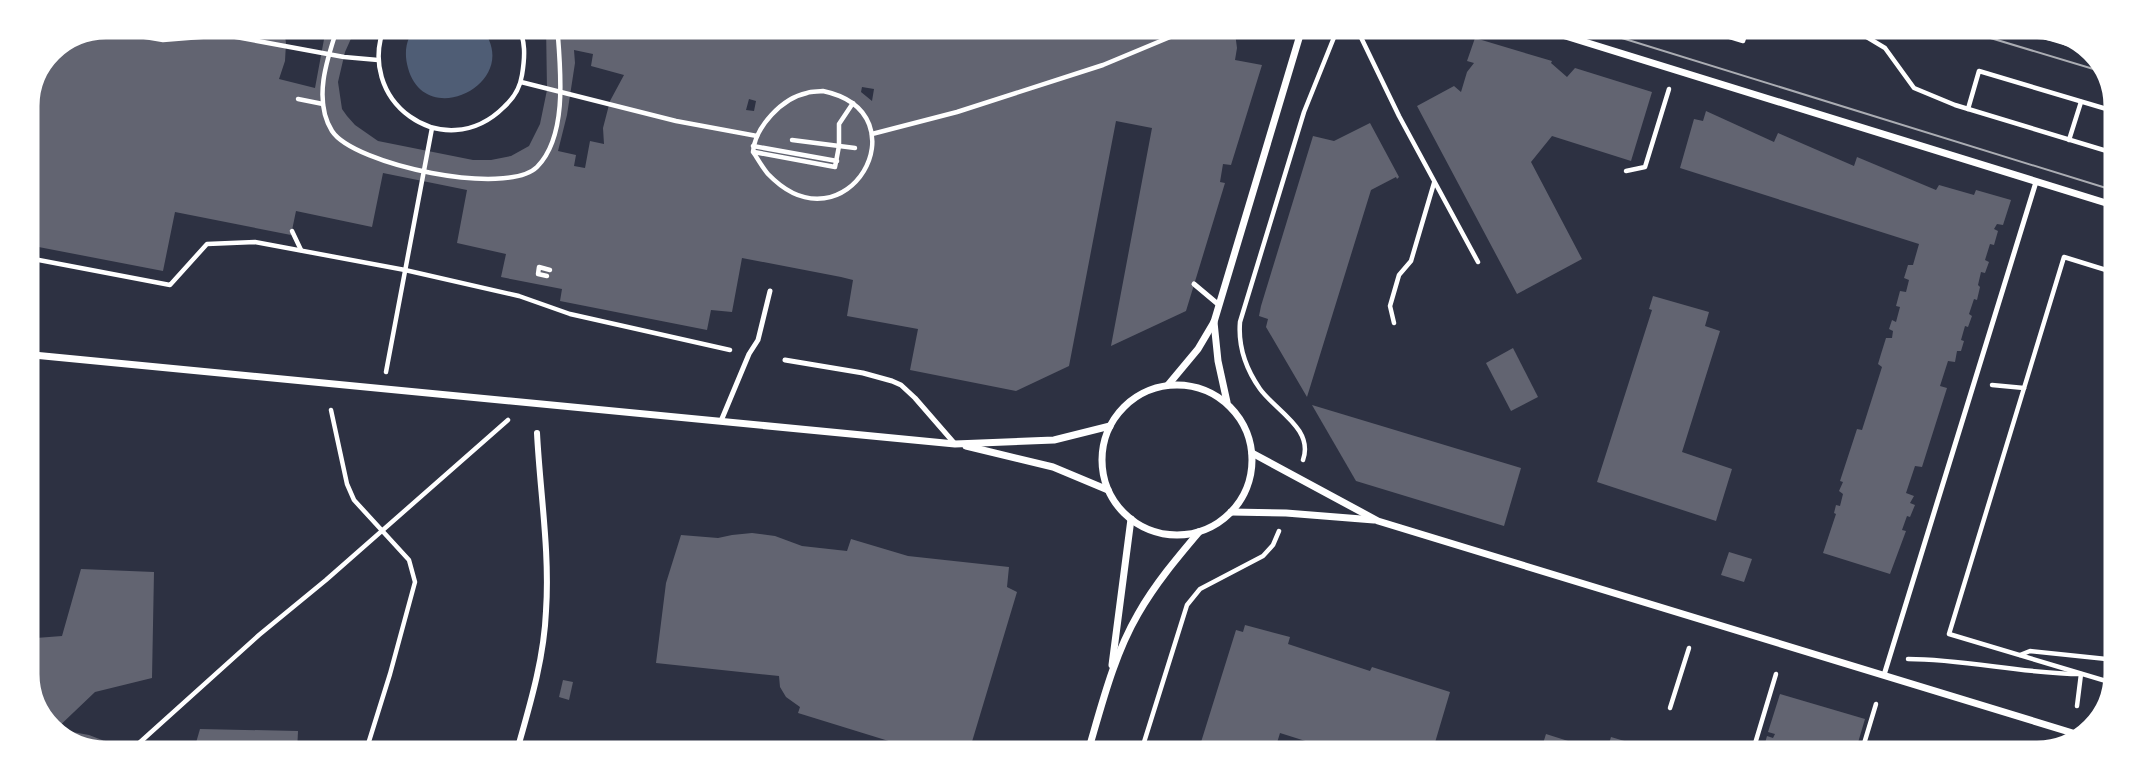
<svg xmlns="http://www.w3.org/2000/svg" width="2143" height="780" viewBox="0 0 2143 780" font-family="Lora,serif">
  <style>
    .water { fill: #4f5d75 }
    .building { fill: #626471; fill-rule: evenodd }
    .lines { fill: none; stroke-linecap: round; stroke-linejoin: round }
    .path { stroke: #fff; stroke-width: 4.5 }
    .service { stroke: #fff; stroke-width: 5 }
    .pedestrian { stroke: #fff; stroke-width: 6 }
    .minor { stroke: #fff; stroke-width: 7 }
    .tram { stroke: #abadb3; stroke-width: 2 }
    .rim { fill: none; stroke: #fff; stroke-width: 9 }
  </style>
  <rect width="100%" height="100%" fill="#2d3142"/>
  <path class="water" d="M419,23L478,24C530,79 426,134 408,68C403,50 407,36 419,23Z"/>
  <g class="building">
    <path d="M106,23H283L286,43L285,61L279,79L315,88L327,23H358L345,52L338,82L342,109L347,116L355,125L378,141L473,160H491L511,156L529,146L540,124L547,90L546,24L1043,25L1060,29L1061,25H1234L1237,48L1235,60L1262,65L1231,165L1223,164L1220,182L1225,183L1186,311L1111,346L1152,128L1116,121L1069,366L1016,391L910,370L918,329L847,316L853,280L841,277L742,258L732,312L711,310L707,330L560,301L562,289L501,277L506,254L457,243L467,190L383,173L372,227L296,211L291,235L175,212L163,271L23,244V101L47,47ZM574,50L593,54L591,66L624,75L610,101L603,128L604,144L590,141L585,168L574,166L576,155L558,151L567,115L575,63ZM862,87L874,89L872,101L861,92ZM749,99L756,101L754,111L746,110Z"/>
    <path d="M1475,38L1552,61L1551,63L1567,77L1575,68L1652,92L1631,161L1552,136L1531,162L1582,259L1517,294L1417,106L1454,86L1461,92L1467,72L1474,63L1467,61Z"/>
    <path d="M1706,111L1774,142L1778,133L1854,166L1857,157L1936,190L1939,185L1974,195L1976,190L2011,200L2003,225L1997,224L1994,229L1998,231L1994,245L1990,244L1985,260L1989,262L1985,273L1981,272L1978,285L1980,287L1977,300L1974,299L1969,314L1972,316L1968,327L1965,326L1961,340L1964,341L1961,351H1957L1955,362L1948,361L1940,386L1947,388L1922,467L1915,466L1906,493L1914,496L1910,503L1915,505L1910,517L1907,516L1902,530L1906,531L1890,574L1823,553L1836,514L1834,513L1836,505L1840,506L1843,494L1839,491L1843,482L1840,481L1857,429L1862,430L1882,367L1878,364L1881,354L1886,338H1892L1893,331L1889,329L1892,320L1896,322L1900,307L1896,306L1900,291L1906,292L1909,280L1904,278L1908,265H1913L1919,244L1680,168L1694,119L1703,121Z"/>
    <path d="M1370,123L1399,177L1397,179L1396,177L1371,190L1307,397L1266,327L1268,319L1259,316L1261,306L1313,136L1334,141Z"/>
    <path d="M1653,296L1709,312L1705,326L1720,331L1682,452L1732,469L1716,521L1597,482L1652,310L1649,309Z"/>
    <path d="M1513,348L1538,397L1511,411L1486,363Z"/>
    <path d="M1312,405L1521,468L1504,526L1356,481Z"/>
    <path d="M752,533L775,536L802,546L847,551L851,539L908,556L1009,567L1007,587L1017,592L968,755H934L798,713L800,707L786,697L780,687L779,676L656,663L666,583L681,535L718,538L732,535Z"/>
    <path d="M1729,552L1752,559L1744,582L1721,575Z"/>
    <path d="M81,569L154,572L152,678L95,692L53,732L67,731L89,735L102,740L118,753H80L40,725L23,680V639L62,636Z"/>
    <path d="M1245,625L1290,637L1288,644L1370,671L1372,667L1450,692L1431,756H1353L1280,733L1273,756L1197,755L1236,630L1243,632Z"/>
    <path d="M563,680L573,682L569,700L559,697Z"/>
    <path d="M1780,694L1865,719L1854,756L1847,754L1846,757H1768L1770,751L1763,750L1767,736L1773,738L1775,734L1768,732Z"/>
    <path d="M200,729L298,731L297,753H193Z"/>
    <path d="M1546,734L1606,753L1611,737L1675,756H1539Z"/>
  </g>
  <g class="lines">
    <g class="path">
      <path d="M217,23L225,35L344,57L378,60"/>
      <path d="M339,23C328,56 312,99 332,131C354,165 507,197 537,167C569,135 560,65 557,24"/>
      <path d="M386,23C352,100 444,167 504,107C513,99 520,88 522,75C525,57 526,40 517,24"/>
      <path d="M1355,25L1399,116L1478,262"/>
      <path d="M1694,26L1743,41L1748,26"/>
      <path d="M1834,27L1865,36L1885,48L1914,88L1955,105L2120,155"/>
      <path d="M92,28L163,40L225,35"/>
      <path d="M521,82L676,121L757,136"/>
      <path d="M823,91C927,113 846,255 768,174C762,167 758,159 753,152C755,127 782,98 807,93C812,91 818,92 823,91Z"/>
      <path d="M298,99L323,104"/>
      <path d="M1968,109L1979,71L2120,113"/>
      <path d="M872,134L957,112L1103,65L1199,25"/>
      <path d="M792,140L855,148"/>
      <path d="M2069,140L2081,102"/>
      <path d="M753,146L837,161"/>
      <path d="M754,152L835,167L839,146V124L853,103"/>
      <path d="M1626,171L1645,167L1669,89"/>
      <path d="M292,231L301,250"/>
      <path d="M23,257L170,285L207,244L255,242L405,270L519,296L570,314L730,350"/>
      <path d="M2117,273L2119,250"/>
      <path d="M547,276L538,274L539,267L550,270"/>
      <path d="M1394,323L1390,306L1399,275L1411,261L1434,183"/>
      <path d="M386,372L432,128"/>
      <path d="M1992,385L2024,388"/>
      <path d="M331,410L347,484L354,500L409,560L415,582L390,674L365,754"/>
      <path d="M1303,460C1314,429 1276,411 1260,389C1246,369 1238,346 1240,322L1304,112L1339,25"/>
      <path d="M2020,655L2030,651L2116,660"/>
      <path d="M1908,659C1966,659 2023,674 2081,674L2077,706"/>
      <path d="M2116,684L1949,634L2064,257L2119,274"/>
      <path d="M1670,708L1689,648"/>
      <path d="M128,753L259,635L326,580L508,420"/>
      <path d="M1140,755L1187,605L1200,589L1263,556L1273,545L1279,531"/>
      <path d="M1751,757L1776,674"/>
      <path d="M1860,757L1876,704"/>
    </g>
    <g class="service">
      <path d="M1194,284L1219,305"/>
      <path d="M785,360L863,373L892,381L901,385L915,398L955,444"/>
      <path d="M721,421L749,354L758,340L770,291"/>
      <path d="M1884,675L2036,182"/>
    </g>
    <path class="pedestrian" d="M516,754C529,708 544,660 546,611C550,552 540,492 537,433"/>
    <g class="minor">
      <path d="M1533,26L2119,207"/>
      <path d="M2015,27L2099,52"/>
      <path d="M1214,322L1218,361L1227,402"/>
      <path d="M23,354L955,444L1054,440L1110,426"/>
      <path d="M1168,385L1198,349L1214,322L1303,25"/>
      <circle cx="1177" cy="460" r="75"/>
      <path d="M966,446L1053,467L1108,490"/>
      <path d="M1252,453L1378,521L2089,738"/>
      <path d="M1231,512L1286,513L1374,520"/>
      <path d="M1112,665L1131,519"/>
      <path d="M1087,755C1101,708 1113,657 1138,614C1155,584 1177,558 1199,532"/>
    </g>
    <g class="tram">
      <path d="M1583,26L2119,192"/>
      <path d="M1954,27L2110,74"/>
    </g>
  </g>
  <path d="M0 0H2143V780H0ZM106 35H2037A71 71 0 0 1 2108 106V674A71 71 0 0 1 2037 745H106A71 71 0 0 1 35 674V106A71 71 0 0 1 106 35Z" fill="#fff" fill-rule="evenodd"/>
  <path class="rim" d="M106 35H2037A71 71 0 0 1 2108 106V674A71 71 0 0 1 2037 745H106A71 71 0 0 1 35 674V106A71 71 0 0 1 106 35Z"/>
</svg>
